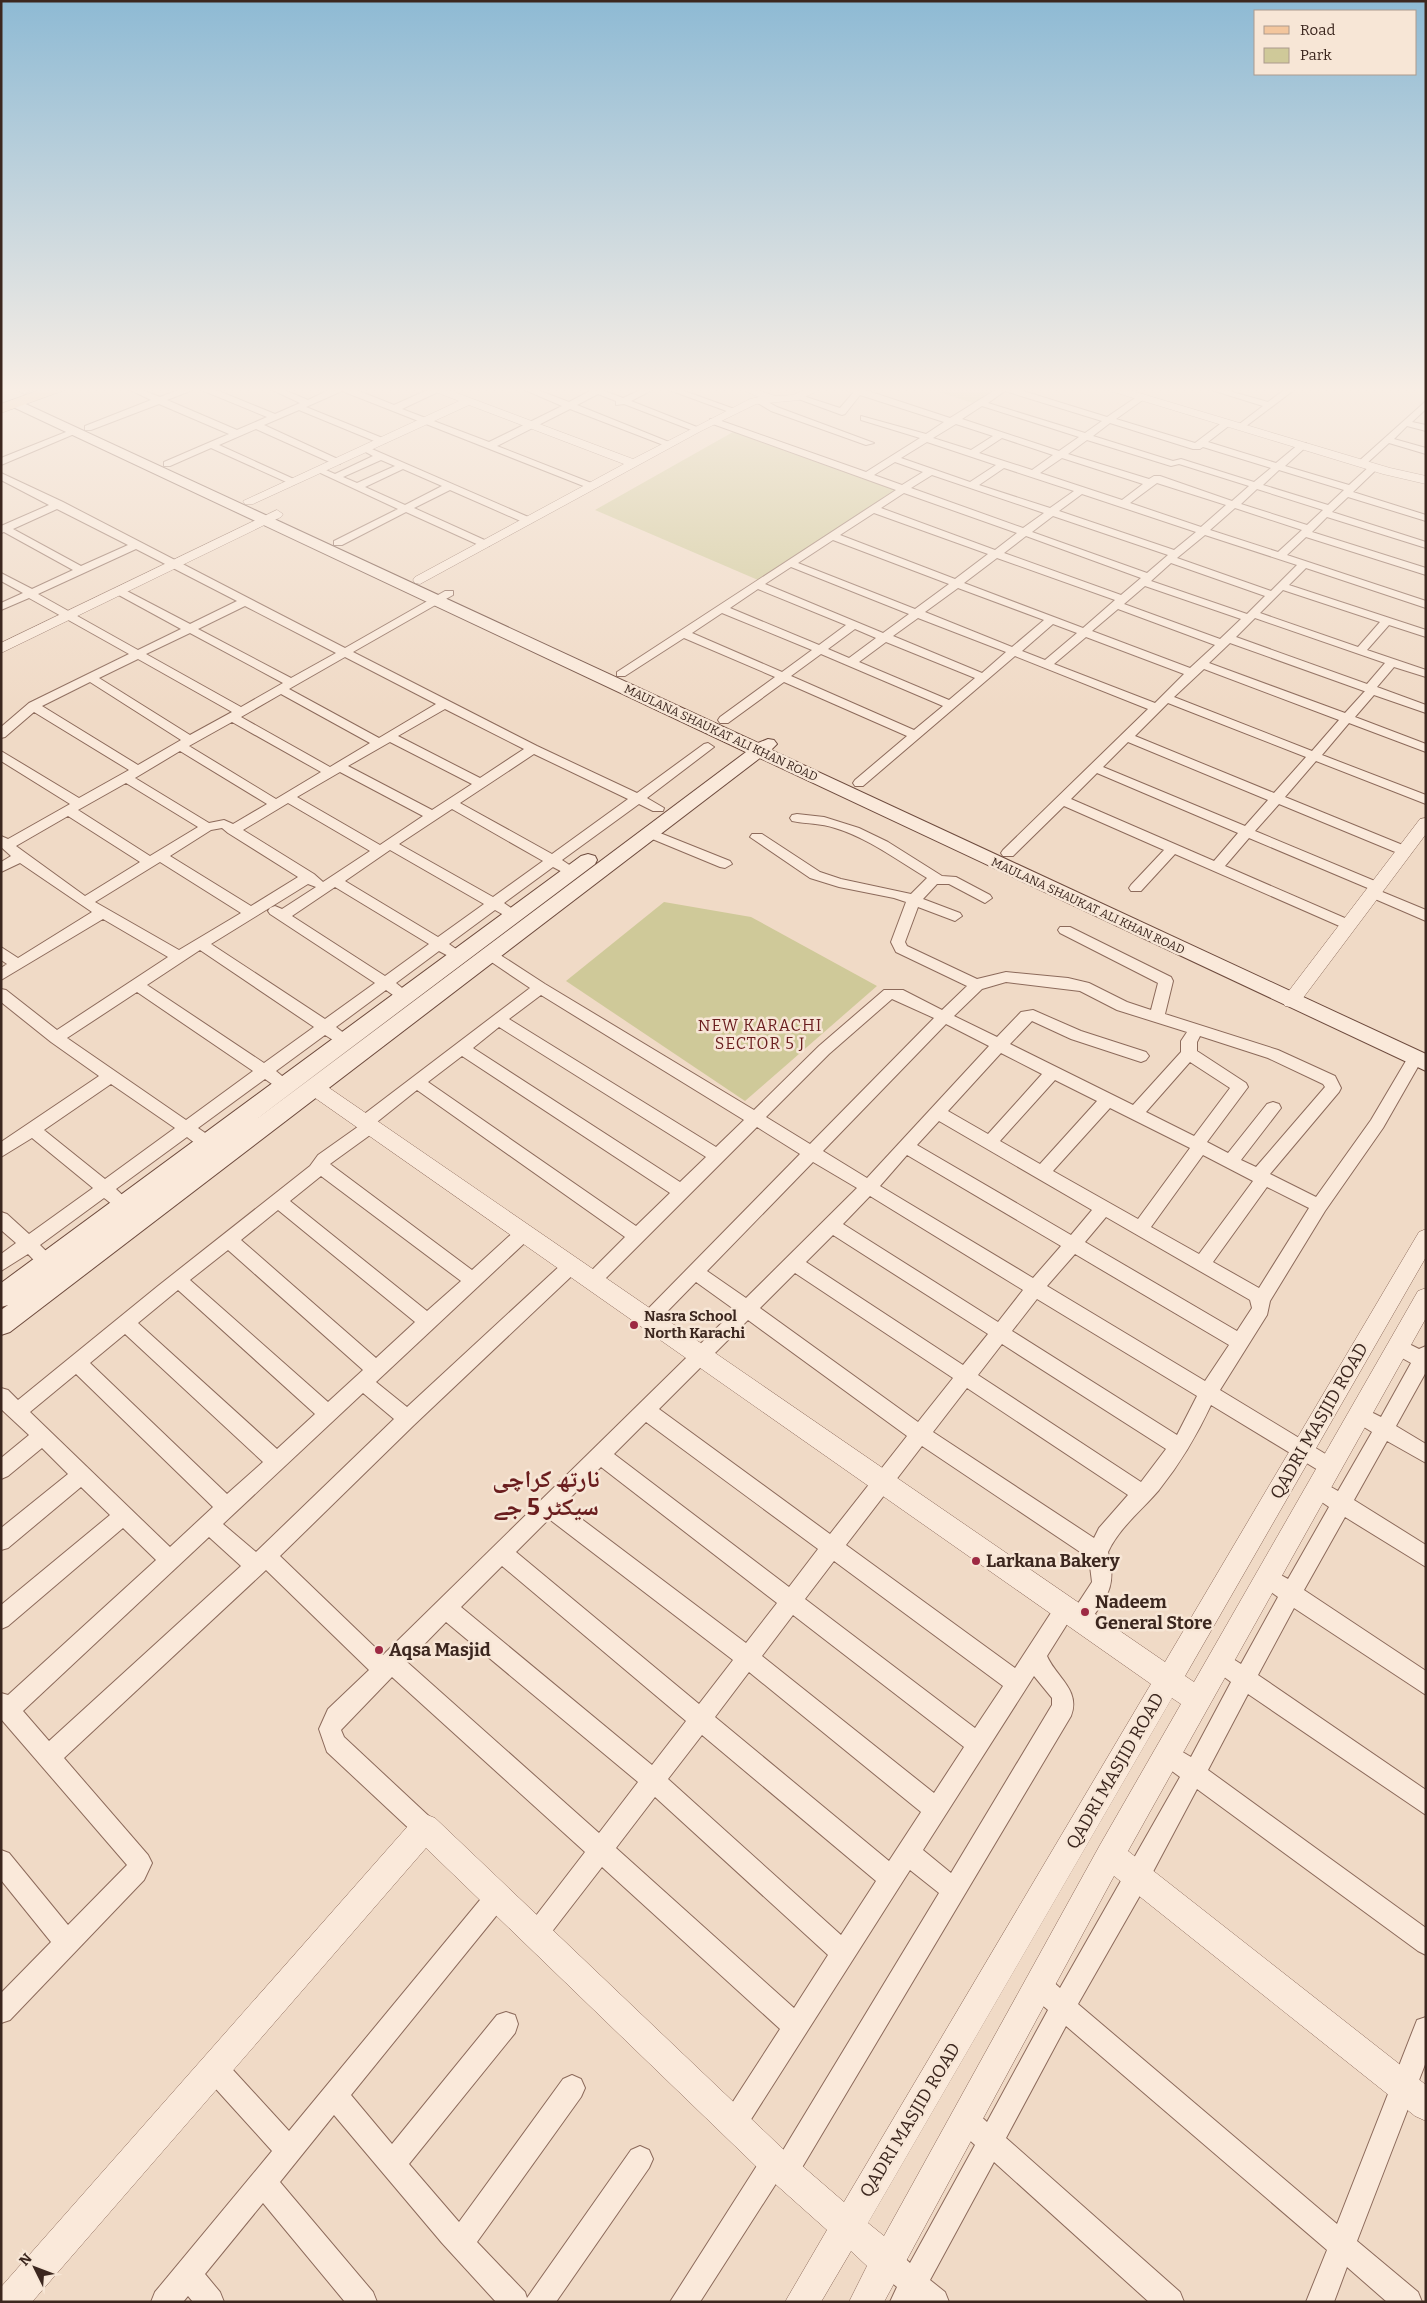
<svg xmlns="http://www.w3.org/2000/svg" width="1427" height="2303" viewBox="0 0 1427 2303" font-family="Bitter,'Noto Naskh Arabic',serif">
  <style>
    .green { fill: #cfc999 }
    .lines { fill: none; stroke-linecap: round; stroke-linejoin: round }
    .minor-casing { stroke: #8c6a5b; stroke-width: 2 }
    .tertiary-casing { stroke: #8c6a5b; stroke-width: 1 }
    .secondary-casing { stroke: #6e4b3e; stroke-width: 2 }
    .primary-casing { stroke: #5a392f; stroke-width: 1 }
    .minor { fill: #fae9da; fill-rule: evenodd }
    .tertiary { fill: #fae9da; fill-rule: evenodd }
    .secondary { fill: #fae9da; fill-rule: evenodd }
    .primary { fill: #f3c69d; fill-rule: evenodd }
    .poi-dot { fill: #9d2943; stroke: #f7e6d6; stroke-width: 2 }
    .labels { text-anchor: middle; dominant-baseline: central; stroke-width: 5; stroke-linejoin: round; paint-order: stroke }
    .far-street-label { font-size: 12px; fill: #3c271f; stroke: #f7e6d6 }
    .poi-label { font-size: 15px; font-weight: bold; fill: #3c271f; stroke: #f7e6d6; text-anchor: start }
    .neighbourhood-label { font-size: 16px; letter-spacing: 1px; fill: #6a1d1e; stroke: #f7e6d6 }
    .near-street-label { font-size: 18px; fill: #3c271f; stroke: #f7e6d6 }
    .near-poi-label { font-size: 18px; font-weight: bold; fill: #3c271f; stroke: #f7e6d6; text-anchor: start }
    .near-district-label { font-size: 24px; font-weight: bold; fill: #6a1d1e; stroke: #f7e6d6 }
  </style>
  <rect width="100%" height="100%" fill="#f0dac6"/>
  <g class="green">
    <path d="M923,387H998L973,403Z"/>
    <path d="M733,432L895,490L758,580L595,510Z"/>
    <path d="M664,902L751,917L877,986L745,1101L566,981Z"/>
  </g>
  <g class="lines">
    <g class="minor-casing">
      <g id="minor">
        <path d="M12,387H23L29,391L25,394Z"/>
        <path d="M124,387H135L160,397L186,387H209L275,414L300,403L266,387H277L308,400L335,387H349L394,405L434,387H439L440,391L402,409L489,442L562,406L518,387H530L569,402L590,391L586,390L585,387H594L623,398L647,387H658L631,401L702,429L694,431L624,404L616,405V401L598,394L577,405L674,444L666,446L570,409L497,446L594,484V488L591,489L342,391L306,407L385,439V443H379L299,410L264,425L340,460V464H334L256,429L219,445L296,480L298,482L293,485L211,448L170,466H164V462L229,434L159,404L91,430H85V426L151,400ZM198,388L199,389L267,417L237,430L167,400Z"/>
        <path d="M661,387H673L740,411L732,413Z"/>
        <path d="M841,387L862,389L950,418L1000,387H1010L1107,417L1141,394L1145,397L1144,399L1116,419L1195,443L1224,421H1230V425L1208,442L1276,463L1300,443H1306V447L1285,466L1349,485L1371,465H1377V469L1353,492L1426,515V521L1348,497L1332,512L1426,542V548L1327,517L1312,532L1426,568V575L1306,537L1287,555L1426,601V608L1306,568L1289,585L1426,630V637L1389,625L1367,650L1426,670V677L1394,667L1377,687L1426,705V713L1374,695L1355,717L1426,744V752L1349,723L1322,755L1426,795V804L1316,761L1285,797L1410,848L1412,851L1410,854H1400L1279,804L1255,831L1382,884L1384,887L1380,891L1426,910V921L1368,896L1366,893L1370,889L1249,838L1225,866L1354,922L1356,925L1354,928H1344L1175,854L1141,891H1131L1129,888L1131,885L1164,850L1064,806L1013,856H1003L1001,853L1003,850L1148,709L1015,656L863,786H855L853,783L855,780L907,736L784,682L728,723H720L718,720L720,717L775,677L684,638L625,676H617V672L896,490L710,423V419H716L866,472L920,438L861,420V416L926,434L944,422L860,395L845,414L842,415L793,397L797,394L840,408L853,393ZM1005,391L1102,421L1085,433L988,403ZM982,406L1079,437L1059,451L962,419ZM1110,423L1193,449H1200L1203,447L1271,468L1254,482L1181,459L1173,461L1093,436ZM956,424L993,436L971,450L933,438ZM1002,438L1053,455L1032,470L979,453ZM1087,440L1171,466L1179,464L1249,486L1232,501L1160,476H1154L1149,479L1068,454ZM927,442L996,465L970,482L901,458ZM1062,458L1143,484L1122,500L1040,473ZM895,462L923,472L902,485L874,475ZM1004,468L1074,491L1050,508L979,485ZM1279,470L1344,490L1328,505L1263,485ZM932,475L1044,513L1023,528L911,488ZM1157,483L1226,505L1201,527L1130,503ZM1257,489L1323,510L1307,525L1241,504ZM904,493L1017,533L995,550L881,508ZM1082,494L1196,532L1174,550L1059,511ZM1235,508L1302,530L1278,552L1210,530ZM874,513L988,554L955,579L840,535ZM1053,516L1168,555L1147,573L1032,532ZM1205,535L1297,565L1271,591L1177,558ZM1026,536L1141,578L1121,595L1004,553ZM833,540L949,584L915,609L798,563ZM997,558L1115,600L1083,628L964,583ZM1171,563L1265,596L1247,614L1151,581ZM791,567L909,614L883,633L765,584ZM1145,586L1241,619L1220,639L1124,604ZM958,588L1044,620L1012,647L925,612ZM758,589L846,625L819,645L730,608ZM1283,590L1380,622L1358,647L1260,613ZM1118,609L1215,645L1190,668L1092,631ZM722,613L812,650L782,672L692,633ZM918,618L1006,652L982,673L893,636ZM1255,618L1385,663L1367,684L1236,637ZM1053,624L1077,633L1045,660L1022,651ZM855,629L876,638L849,658L828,649ZM1086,637L1184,674L1155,703L1054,664ZM886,642L975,678L949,700L859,662ZM1230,643L1364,691H1365L1345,713L1209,663ZM821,654L943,706L914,730L791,676ZM1204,669L1339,720L1312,751L1174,697ZM1168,703L1306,757L1274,793L1135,736ZM1128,742L1268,800L1245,826L1103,767ZM1097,773L1238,833L1214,861L1071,799Z"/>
        <path d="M1202,387H1215L1268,402L1288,387H1298L1241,430L1236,427L1238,425L1263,406Z"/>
        <path d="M759,397L777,407L874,443L866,445L771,411L756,402L755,400Z"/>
        <path d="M1426,401V409L1412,422L1426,425V431L1407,426L1394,439L1426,448V454L1389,443L1365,465H1359V461Z"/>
        <path d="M71,430L79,432L1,465V458Z"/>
        <path d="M365,446L533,519L534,521L525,523L450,490L414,508L489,542V546H481L406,512L342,545H334V541L398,509L314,470L319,467L335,474L373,456L360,449ZM381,460L395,466L357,483L343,477ZM403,469L442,486L405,505L365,487Z"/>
        <path d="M1,473L63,502L345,648L445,591H453V595L353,652L537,746L637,793L704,744L708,743L714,747L647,798L664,808L663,811H653L639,804L562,860L580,872L578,875H568L553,867L504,903L521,915L519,918H509L495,910L449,944L466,956L464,959H454L439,951L396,983L412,996L410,1000H400L386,990L336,1027L354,1041L351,1045H341L325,1035L276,1071L293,1085L291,1089H279L265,1079L198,1128L214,1139L216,1143L214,1147C203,1151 195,1143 187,1137L116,1189L133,1205L131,1210C120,1214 113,1204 104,1198L40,1245L57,1262L54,1267C42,1271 36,1262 28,1254L1,1271V1254L16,1243L1,1230V1212L7,1214L29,1234L93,1188L32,1138L1,1157V1142L99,1076L51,1042L1,1002V989L6,990L57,1030L168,957L103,919L1,980V968L7,964L1,960V947L18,958L92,912L20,863L1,872V862L11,856L1,847V836L8,839L70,804L1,761V751L79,798L129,770L34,712L5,737L1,738V727L29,703L129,654L29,598L1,610V603L23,593L1,581V573L32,589L73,570L4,532L1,533V526L49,505L1,480ZM57,509L128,545L81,566L13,529ZM136,549L237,601L190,624L123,589H115V593L181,629L138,650L38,594ZM245,606L336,653L291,678L198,629ZM190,633L283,683L241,707L146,654ZM345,657L436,704L379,738L289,689ZM138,659L232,712L190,735L99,678ZM90,682L181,740L138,765L42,706ZM281,694L370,743L330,767L241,717ZM445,709L524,749L480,778L398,736ZM232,722L321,772L276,799L189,746ZM390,742L472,784L432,810L348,766ZM180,751L267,804L233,824L224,820L209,823L135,778ZM534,754L628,799L552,854L460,803ZM340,772L423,816L380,845L297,797ZM126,783L198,827L150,856L78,810ZM288,803L370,851L323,882L314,874L243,830ZM452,809L543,861L493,897L399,844ZM68,816L140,862L85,896L16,846ZM222,828L228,833L298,877L251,906L170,856L211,830ZM390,850L484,904L438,937L345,881ZM160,862L241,913L179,950L95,902ZM308,884L316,887L282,909L275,906L270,908L268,911L270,914L375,983L325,1019L211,944ZM335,887L429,944L385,976L292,916ZM200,950L314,1027L264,1063L147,985ZM137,992L253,1071L186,1120L67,1038ZM111,1084L175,1128L105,1179L44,1130Z"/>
        <path d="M797,814L824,817L859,828L888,842L942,876L956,877L990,895L992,898L985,903L949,884H937L923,899L960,913L962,916L955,921L918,907L905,942L907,946L977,979L1006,972L1068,978L1089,983L1127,1002L1151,1010L1158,983L1060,933L1058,930L1060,927H1070L1171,977L1173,981L1165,1014L1278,1050L1335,1076L1341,1088L1339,1092L1270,1174L1316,1197L1371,1120L1410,1054H1420L1423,1058L1383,1128L1325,1211L1270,1301L1267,1315L1220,1390L1337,1461L1340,1467L1337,1473L1330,1476L1323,1473L1211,1405C1196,1437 1181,1462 1159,1490C1142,1510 1119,1528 1108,1552C1118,1589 1105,1598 1086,1627L1079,1630L1072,1627L1069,1621L1047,1656C1056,1677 1081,1690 1071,1716L794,2181L785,2185L777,2182L700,2302H670L765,2153L774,2149L782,2152L939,1893L910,1870L743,2132L734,2136L725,2132L721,2123L725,2114L780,2029L602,1867L544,1942L536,1946L528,1942L524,1934L528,1926L585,1852L392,1677L341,1730L344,1737L433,1820L436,1828L433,1836L425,1839L417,1836L327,1752L319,1729L328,1709L369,1670L266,1570L64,1758L148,1855L152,1863L144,1880L10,2020L1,2023V1993L51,1942L1,1880V1850L9,1853L68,1925L127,1865L1,1719V1693L8,1695L156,1560L123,1528L8,1626L1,1629V1605L110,1515L81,1487L8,1548L1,1550V1528L68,1474L42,1448L8,1476L1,1479V1458L29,1435L1,1409V1388L8,1390L18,1400L158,1286L310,1166L318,1155L359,1126L357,1122L359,1118L530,988L484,957L482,954L484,951H494L545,984L754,1110L819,1046L884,990H903L942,1010L967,986L896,952L891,942L906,902L894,898L839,887L810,878L750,837L752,834H762L820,872L841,879L911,894L927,878C897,860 868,838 835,828C821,823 806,824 792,821L790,818L792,815ZM1006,982L1080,991L1117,1010L1187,1032L1181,1041V1052L1133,1105L1010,1044L1032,1021L1071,1039L1141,1062L1146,1060L1149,1056L1146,1052L1081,1031L1033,1010L1021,1012L997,1037L954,1016L982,989ZM541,995L744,1120L716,1147L509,1019ZM892,999L934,1018L810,1144L766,1117L829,1054ZM946,1024L989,1046L867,1178L823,1151ZM499,1027L706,1157L680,1182L473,1048ZM1200,1036L1268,1058L1323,1084L1325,1087L1256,1167L1241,1160L1281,1108L1279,1104L1273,1102L1267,1104L1228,1153L1207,1142L1248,1087L1246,1083L1197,1051V1042ZM1001,1053L1042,1074L988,1134L948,1111ZM462,1056L670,1193L636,1226L428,1082ZM1190,1062L1230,1088L1194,1136L1146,1112ZM1055,1080L1097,1101L1040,1164L1000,1141ZM417,1090L625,1237L586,1276L583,1281L586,1286L592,1288L598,1286L757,1127L800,1154L642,1315L639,1320L642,1325L648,1328L654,1325L696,1282L735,1310L383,1655L280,1556L414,1425L576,1272L579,1267L576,1262L570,1260L564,1262L407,1407L376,1382L530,1238L533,1233L530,1228L524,1226L518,1228L472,1270L330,1164L377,1130L379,1126L377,1122ZM1110,1108L1190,1148L1138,1219L1053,1171ZM939,1121L1092,1210L1071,1235L917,1145ZM907,1155L1061,1246L1033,1278L880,1186ZM1203,1155L1253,1181L1199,1254L1151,1227ZM813,1162L857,1188L746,1298L707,1271ZM321,1176L461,1281L427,1311L290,1201ZM1267,1187L1309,1208L1259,1288L1213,1262ZM870,1196L1023,1290L998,1322L843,1224ZM278,1210L415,1322L376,1358L241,1240ZM1106,1217L1250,1300L1252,1308L1237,1331L1085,1242ZM833,1235L988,1334L963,1365L806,1262ZM228,1250L363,1370L328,1402L190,1280ZM1075,1254L1229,1345L1205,1381L1047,1286ZM795,1273L953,1378L918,1422L760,1308ZM178,1290L315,1414L277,1449L138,1323ZM1037,1299L1197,1396L1177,1435L1012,1331ZM748,1320L907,1436L830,1534L659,1409ZM125,1334L263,1462L227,1494L90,1363ZM1002,1344L1166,1449L1141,1482L978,1375ZM76,1374L213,1507L170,1547L30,1412ZM967,1388L1128,1495L1099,1528L1094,1538L933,1432ZM363,1393L394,1419L256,1552L223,1524ZM646,1422L818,1549L789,1587L614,1454ZM922,1446L1089,1558L1092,1582L1075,1608L1072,1602L1065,1599L1058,1602L1015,1668L846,1545ZM601,1467L777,1603L746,1643L563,1505ZM549,1519L733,1660L699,1704L516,1552ZM209,1537L241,1566L49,1741L23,1711ZM834,1561L1003,1686L975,1728L805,1599ZM502,1566L686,1721L652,1765L461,1607ZM793,1615L964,1747L934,1793L762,1656ZM446,1622L638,1782L599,1833L407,1662ZM749,1672L921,1812L889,1861L715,1717ZM1034,1676L1052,1698V1705L951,1873L923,1850ZM702,1735L876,1881L841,1935L668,1779ZM655,1797L828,1955L794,2008L616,1848Z"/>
        <path d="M650,829L730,861L732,864L725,868L720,867L645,836L643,833L645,830Z"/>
        <path d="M1399,1339L1419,1349L1426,1346V1372L1396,1426L1426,1444V1463L1387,1441L1354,1500L1426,1545V1567L1345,1517L1304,1590L1426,1671V1695L1294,1608L1258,1675L1426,1790V1815L1248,1694L1208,1770L1426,1928V1955L1418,1951L1197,1789L1146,1885L1078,2004L1337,2224L1417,2020L1426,2017V2062L1357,2241L1418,2292L1422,2302H1387L1347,2267L1334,2302H1306L1327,2250L1066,2026L1006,2138L1180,2292L1184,2302H1149L994,2162L930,2280L945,2292L949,2302H890L897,2287L878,2272L875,2262L878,2252L888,2249L898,2252L910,2263L975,2145L957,2129L953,2120L957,2111L966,2107L975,2111L987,2122L1048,2010L1030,1995L1027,1986L1030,1977L1039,1974L1048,1977L1060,1988L1180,1777L1161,1763L1158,1755L1161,1747L1169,1744L1191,1757L1231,1682L1212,1668L1208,1661L1212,1654L1219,1650L1241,1664L1278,1597L1261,1585L1258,1578L1261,1571L1268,1568L1288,1579L1329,1507L1310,1494L1307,1488L1310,1482L1317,1479L1338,1491L1372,1432L1354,1421L1352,1415L1354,1409L1361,1407L1381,1417L1411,1363L1393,1353L1390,1347L1393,1341Z"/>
        <path d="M497,1885L505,1889L509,1897L505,1905L351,2095L392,2144L497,2015L506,2012L515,2015L518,2024L515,2033L409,2164L459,2222L563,2079L572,2075L581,2079L585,2088L581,2097L477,2242L525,2292L527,2298L631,2150L640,2146L649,2150L653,2159L649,2168L556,2302H496L442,2243L334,2115L280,2182L373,2292L377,2302H345L263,2203L205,2274L220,2292L224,2302H193L188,2296L183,2302H151L155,2292L272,2151L205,2077L201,2068L205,2059L214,2055L223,2059L289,2131L489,1889Z"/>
      </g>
    </g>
    <g class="tertiary-casing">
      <g id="tertiary">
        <path d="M433,387H441L633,459L750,399L759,397L735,387H750L775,396L793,395L811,387H825L799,400L756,404L701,431L420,584L415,583L413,580L415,577L624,464L469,405L253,504H245L243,501L459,401L433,391Z"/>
        <path d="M1103,387H1119L1390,468L1426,476V484L1383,474L1104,389Z"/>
        <path d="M277,510L283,514L281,517L1,653V643Z"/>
        <path d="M1426,818V834L1297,1006L1291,1007L1285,1006L1282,1001L1285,996L1420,819Z"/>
        <path d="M315,1081L322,1083L1165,1662L1419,1232L1426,1229V1257L1185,1676L1194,1682L1418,1291L1426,1288V1318L1128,1851L1426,2085V2121L1415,2116L1114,1876L884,2302H849L867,2266L851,2251L821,2302H785L827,2230L763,2173L426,1848L32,2302H1V2287L415,1818L425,1814L435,1818L785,2151L844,2202L1151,1684L308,1093L305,1088L308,1083ZM1172,1698L1181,1704L1100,1845L884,2236L868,2223Z"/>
      </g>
    </g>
    <g class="secondary-casing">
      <path id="secondary" d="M17,400L758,743L768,739L774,740L777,744L771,750L1426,1054V1071L760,758L10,1332L1,1335V1310L8,1305L1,1307V1283L581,856L588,854L595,856L597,860L595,864L226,1142L746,752L13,407L11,404Z"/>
    </g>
    <g class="primary-casing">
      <path id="primary" d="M48,387H67L65,390L1,413V404Z"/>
    </g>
    <use href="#minor" class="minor"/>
    <use href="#tertiary" class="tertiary"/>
    <use href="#secondary" class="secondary"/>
    <use href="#primary" class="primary"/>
  </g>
  <linearGradient id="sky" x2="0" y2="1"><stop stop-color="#8ebad4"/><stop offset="0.55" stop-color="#f8eee5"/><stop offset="1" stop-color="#f8eee5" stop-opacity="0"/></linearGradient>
  <rect width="1427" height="709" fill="url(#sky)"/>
  <g class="poi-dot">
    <circle cx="634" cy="1325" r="5"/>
    <circle cx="976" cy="1561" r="5"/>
    <circle cx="1085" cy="1612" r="5"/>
    <circle cx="379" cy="1650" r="5"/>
  </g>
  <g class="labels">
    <g class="far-street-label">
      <text transform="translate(721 733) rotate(25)">MAULANA SHAUKAT ALI KHAN ROAD</text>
      <text transform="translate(1088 906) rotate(25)">MAULANA SHAUKAT ALI KHAN ROAD</text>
    </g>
    <g class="poi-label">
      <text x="644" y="1316">Nasra School<tspan x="644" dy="17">North Karachi</tspan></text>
    </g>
    <g class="neighbourhood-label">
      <text x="760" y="1025">NEW KARACHI<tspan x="760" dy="18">SECTOR 5 J</tspan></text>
    </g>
    <g class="near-street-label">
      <text transform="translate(1319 1421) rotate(-60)">QADRI MASJID ROAD</text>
      <text transform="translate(1115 1771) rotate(-60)">QADRI MASJID ROAD</text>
      <text transform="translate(910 2120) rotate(-59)">QADRI MASJID ROAD</text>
    </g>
    <g class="near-poi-label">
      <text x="986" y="1561">Larkana Bakery</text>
      <text x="1095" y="1602">Nadeem<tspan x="1095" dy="21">General Store</tspan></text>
      <text x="389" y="1650">Aqsa Masjid</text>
    </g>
    <g class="near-district-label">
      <text x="546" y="1479">نارتھ کراچی<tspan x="546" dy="28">سیکٹر 5 جے</tspan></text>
    </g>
  </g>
  <rect width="1427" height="2303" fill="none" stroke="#3c271f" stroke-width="5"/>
  <rect x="1254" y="10" width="162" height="65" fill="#f7e6d6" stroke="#ac9a8d"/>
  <rect x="1264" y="26" width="25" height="8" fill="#f3c69d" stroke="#ac9a8d"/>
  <text x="1300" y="35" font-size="15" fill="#3c271f">Road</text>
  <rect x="1264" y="48" width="25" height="15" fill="#cfc999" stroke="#ac9a8d"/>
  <text x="1300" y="60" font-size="15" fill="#3c271f">Park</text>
  <g transform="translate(35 2268) rotate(312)" stroke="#f7e6d6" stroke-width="4" paint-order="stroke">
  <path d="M0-4L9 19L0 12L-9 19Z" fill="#3c271f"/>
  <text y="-8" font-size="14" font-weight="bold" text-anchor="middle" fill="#3c271f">N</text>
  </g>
</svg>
